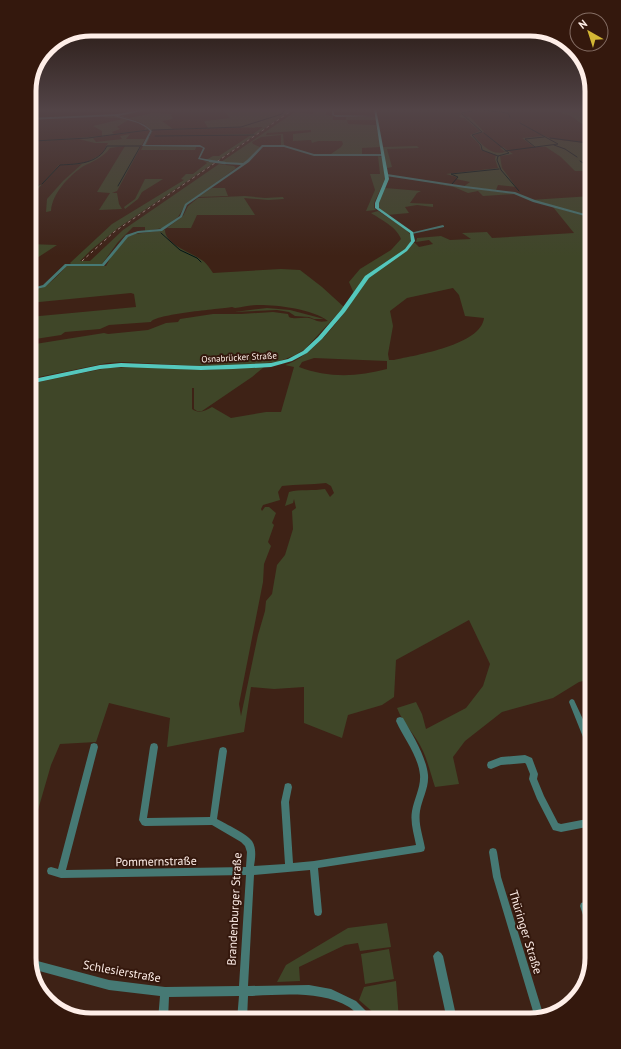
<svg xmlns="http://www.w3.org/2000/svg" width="621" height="1049" viewBox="0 0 621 1049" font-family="'PT Sans',sans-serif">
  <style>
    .green { fill: #3f4628; fill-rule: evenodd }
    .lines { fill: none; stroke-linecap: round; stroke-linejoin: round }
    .stream { stroke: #021416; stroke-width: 1 }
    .minor { fill: #467974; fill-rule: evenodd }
    .major { fill: #54c8bd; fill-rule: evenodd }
    .rail { stroke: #9e887f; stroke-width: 1; stroke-dasharray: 3 3; stroke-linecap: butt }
    .minor-bridge { stroke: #467974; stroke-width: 2.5 }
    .labels { text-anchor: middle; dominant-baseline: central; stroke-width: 4; stroke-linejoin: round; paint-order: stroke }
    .far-street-label { font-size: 9px; fill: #feeee8; stroke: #34180d }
    .near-street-label { font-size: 12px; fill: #feeee8; stroke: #34180d }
    .rim { fill: none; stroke: #feeee8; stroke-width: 5 }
  </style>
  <rect width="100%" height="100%" fill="#3e2216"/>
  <g class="green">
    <path d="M293,109L217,161L206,160L213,156H219L251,135L154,136L253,134L263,127L153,130L146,145H197L195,150H141L151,131C145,120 127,119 115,115L138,112L122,116L129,118L153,113L171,114L173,119L162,121L173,129L208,128L204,121L230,118L224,112L226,110Z"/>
    <path d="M299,109H306V110L300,111L299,113L313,114V111L317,109H326V115L333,116V120H346V116L375,117L376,120H347L348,124L376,125L381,147L362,148V154H331L341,147L343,144L342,141H318L312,143L311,140L293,141V134L311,132V130L267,133L266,135L283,134L284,145H281V135L261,137L252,142L253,144L260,147L247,161L241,164L221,162Z"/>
    <path d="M469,109H507L508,113L477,110L464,112V116L470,117L484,132L473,135C483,145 491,156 505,152L500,148L503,147L513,154L500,156L502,168L516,187L498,185L496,190L463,187L470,182L456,179L457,177L446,174L498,168L495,159L496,155L481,150L479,144L470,135L480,131L464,118L459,117L461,115L460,112Z"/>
    <path d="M508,109L592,110V131L571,116L556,111Z"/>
    <path d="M112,115L128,120L117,127L120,129L112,132L114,134L144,130L146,127L149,130L93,138L96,142L122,139L120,136L130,134L126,139H145L117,191L112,193H117L119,204L122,209L99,210L110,193L97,192L125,146L110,148C103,158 93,161 82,167C68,177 52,194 51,211L46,212L47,199L63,181L82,164L60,165L35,192L33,196H29V185H41L59,165L85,163L102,154L108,143H95L79,139L35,141L102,136V131L93,126L122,119C115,117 108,119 102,116Z"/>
    <path d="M540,134L552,139L592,144V171H575L561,157L546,147H534L522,138L543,136Z"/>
    <path d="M417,146L419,148L387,149L392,167L387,168L383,147Z"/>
    <path d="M378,156L382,157L385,179L374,203V208L376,210L366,211L375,190L370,174H380Z"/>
    <path d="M204,161L214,163L118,228L91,250L80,261H90L123,230L219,164L234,166L236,168L186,204L178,217L163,228L145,231V227H133L118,242L102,264L72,265L70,263L112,224L184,180L181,179L186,174H193L207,163Z"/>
    <path d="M145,179H163L142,192L138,199L125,209L124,207L135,199Z"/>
    <path d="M431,183L516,194L483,196L478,191L468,193L454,187Z"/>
    <path d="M212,188H225L228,196L198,197Z"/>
    <path d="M385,188L421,191L417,193L410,203L433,204V207L417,205L405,207L409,213L387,215L380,210L378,203Z"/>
    <path d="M245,196L265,198L283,197L284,199L268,200L244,198L255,215H197L191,228H167L183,216L188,206L198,198Z"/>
    <path d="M592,196V217L530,200Z"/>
    <path d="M553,207L592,218V305L587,306L592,307V679L579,682L553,698L502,712L465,741L453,757L459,784L435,787C431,775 428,762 423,751C416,735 403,724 397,708L416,702L422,714L426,729L466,708L483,686L490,664L469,620L396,660L394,697L382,705L348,715L342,738L304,723V687L274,689L251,687L244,732L167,747L170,718L109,703L96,742L60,744L51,765L29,841V384L107,368L136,367L203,370L264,367L252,377L202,411H197L194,409V388H192V409C199,414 205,411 212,407L231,418L266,412H281L294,367L285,365C311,357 342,319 355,296L349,282L360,269L391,250L401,239C397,227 380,219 371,213L378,211L407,230L412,237L410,243H415L419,247L433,244L429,240L416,242L417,238L441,236L450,240L471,239L462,233L487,232L492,238L574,233ZM453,288L459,295L465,316L484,318C481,345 416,355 394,360H389L388,354L393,326L390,311L407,298ZM314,358L387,361V369C357,377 328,378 299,367L302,362ZM326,483L331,486L334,493L330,497L325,489C313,491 300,489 289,492L285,506L293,503L294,499L296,508L292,511L293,529L285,555L277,565L272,594L266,601L265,611L258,635L241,716L239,704L263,582L264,564L271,546L268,542L274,525L272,523L276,513L269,507H265L262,511L261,509L263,505L280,500L278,492L282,486C297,484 311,485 326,483Z"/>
    <path d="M165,230C165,244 190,252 200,259C206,262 209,267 213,273L281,269L300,270L322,287L344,307L305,349L295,355L278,362L241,365L201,366L123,362L107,363L29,379V345L104,333L108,334L148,330L166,323L178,322L180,319L213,314H241L273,312L288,314L289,317C295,320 302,317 309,318C317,320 317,323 328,321C312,309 279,305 259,305C251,305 243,307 235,308L232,307C219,309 155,314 151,322L109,325L100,329L65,332L61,335L29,340V317L136,307L134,294L131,293L29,303V291C46,290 56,277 67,266H106L112,255L127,237L135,234Z"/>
    <path d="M29,244L57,245L37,258H29Z"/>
    <path d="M267,308L290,310L324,319H314L309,317L295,316L289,312L277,310L234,312Z"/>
    <path d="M387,923L391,947L360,951L358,943L345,945L299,967L300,981L277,982L286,965L348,928Z"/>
    <path d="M389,949L394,979L365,984L361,954Z"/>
    <path d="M396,981L399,1020H382L359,1000L364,987Z"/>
  </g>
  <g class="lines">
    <g class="stream">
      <path d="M474,109L473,111L461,113L482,132L472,135L481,145L482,150L498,156"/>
      <path d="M474,109L508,113L510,117"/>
      <path d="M484,133L509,153L498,156L497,160L501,170L519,191"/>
      <path d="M155,136L254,135"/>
      <path d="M149,137L152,130L241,127L282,114L285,109"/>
      <path d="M550,138L588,143"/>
      <path d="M34,141L88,138L148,130"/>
      <path d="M29,142H31"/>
      <path d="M591,143L592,151"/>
      <path d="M554,145L565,149L577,157"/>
      <path d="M535,147L525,139L544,137"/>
      <path d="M505,151L558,144L520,123"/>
      <path d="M580,161L586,165L588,170"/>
      <path d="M42,184L60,165C78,164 98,164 107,146H141"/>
      <path d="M452,184L458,177L451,174L499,169"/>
      <path d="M118,186L140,147"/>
      <path d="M29,189L39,185"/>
      <path d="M161,233L180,250L197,258L201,262"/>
    </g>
    <g class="minor">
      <path d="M145,109H150L118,116C130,120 143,121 152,131L145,145H200L205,148L200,158L211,160V162L198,159L203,148L200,147L142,146L150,131L147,128L138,123L114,116L29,120V118L118,114Z"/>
      <path d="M324,109L334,110V115H336L377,116L336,117L332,115V110Z"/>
      <path d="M262,145H284L314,154H383L384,155L383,156H314L284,147H263L249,162L187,205L182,217L162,231L138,233L128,237L104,266H67L45,287L29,291V289L43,285L65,264H102L126,235L138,231L160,229L180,216L185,204L241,165L225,164L224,162L243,163L247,160Z"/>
      <path d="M387,174L465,186L515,192L535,200L592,216V218L533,202L514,194L465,188L386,176Z"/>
      <path d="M443,225L444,226V227L412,234L410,233Z"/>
      <path d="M572,699L574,700L587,728L592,726V734H589L592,740V753L589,752L569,702L570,700Z"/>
      <path d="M400,717L403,718C412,734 426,756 428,775C429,788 422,799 420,811C418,824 423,836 425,848L424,851L421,852L318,868L322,912L321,915L318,916L315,915L314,912L310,870L254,875L248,986L309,985L331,989L356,1001L372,1017L374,1020H362C358,1016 354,1010 349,1007C321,990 280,995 248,996L247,1020H237L239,996L169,997L168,1020H158L160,996L109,990L32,969L30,959L109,980L165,987L239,986L246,875L61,878L48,874L47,871L48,868L51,867L58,869L91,744L94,743L97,744L98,747L66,870L246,867L247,852L245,846L241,842L212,825L145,826L142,825L139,820L150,747L151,744L154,743L157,744L158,747L147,818L210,817L219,751L220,748L223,747L226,748L227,751L217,819C226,824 247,834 252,841C257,849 255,859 254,866L285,864L281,802L285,784L288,783L291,784L292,787L289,802L293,863L314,861L416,845C414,834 410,822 412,811C414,799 421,787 420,775C418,755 404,739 396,721L397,718Z"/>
      <path d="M525,755L532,758L538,774L537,779L544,796L558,823L561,824L592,818V826L561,832L553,830L537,799L529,779L530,774L526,764L525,763L501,765L491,769L488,768L487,765L488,762L501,757Z"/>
      <path d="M493,848L496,849L497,852L501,877L544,1017L535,1019V1018L493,877L489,852L490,849Z"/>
      <path d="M584,902L587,903L592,917V934L589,933L580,906L581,903Z"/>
      <path d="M438,951L441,953L443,956L457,1020H447L433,956L435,953Z"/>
    </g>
    <path class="major" d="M374,109H376L389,179L379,203V208L413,232L415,241L407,251L369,278L345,312L322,339L307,353L292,361L271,367L233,369L201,370L121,367L100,369L29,384V380L100,365L121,363L201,366L271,363L288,359L303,351L318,337L341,310L365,276L405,249L411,241L410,233L375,208V203L385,179Z"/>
    <path class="rail" d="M82,261L114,232L294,109"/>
    <path class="minor-bridge" d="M210,161L225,163"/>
  </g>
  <linearGradient id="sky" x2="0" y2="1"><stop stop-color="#22130c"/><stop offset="0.43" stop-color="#524447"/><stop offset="1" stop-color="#524447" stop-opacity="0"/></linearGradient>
  <rect width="621" height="256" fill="url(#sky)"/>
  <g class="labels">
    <g class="far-street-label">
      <text transform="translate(239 357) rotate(-3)">Osnabrücker Straße</text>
    </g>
    <g class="near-street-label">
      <text transform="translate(156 861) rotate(-1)">Pommernstraße</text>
      <text transform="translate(234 909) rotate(-87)">Brandenburger Straße</text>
      <text transform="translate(526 932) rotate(73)">Thüringer Straße</text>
      <text transform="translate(122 971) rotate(10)">Schlesierstraße</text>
    </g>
  </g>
  <path d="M0 0H621V1049H0ZM91 36H530A55 55 0 0 1 585 91V958A55 55 0 0 1 530 1013H91A55 55 0 0 1 36 958V91A55 55 0 0 1 91 36Z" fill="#34180d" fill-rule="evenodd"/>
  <path class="rim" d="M91 36H530A55 55 0 0 1 585 91V958A55 55 0 0 1 530 1013H91A55 55 0 0 1 36 958V91A55 55 0 0 1 91 36Z"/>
  <g transform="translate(589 32) rotate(321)"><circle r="19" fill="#34180d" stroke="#856e65"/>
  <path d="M0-3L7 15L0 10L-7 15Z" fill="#d3b635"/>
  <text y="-6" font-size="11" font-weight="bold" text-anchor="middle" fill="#feeee8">N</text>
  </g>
</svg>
